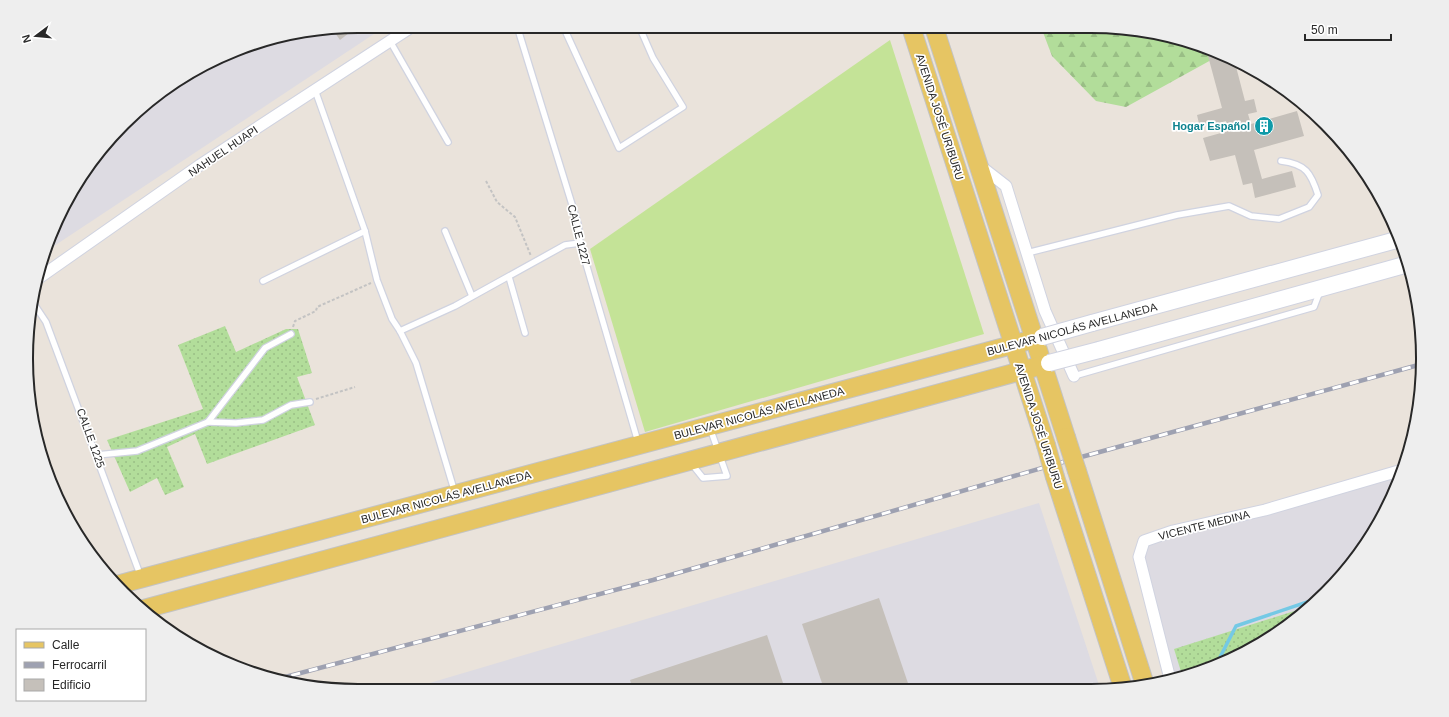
<svg xmlns="http://www.w3.org/2000/svg" width="1449" height="717" viewBox="0 0 1449 717" font-family="Arial,sans-serif">
  <style>
    .industrial { fill: #dddbe2 }
    .grass { fill: url(#grass-dots) }
    .forest { fill: url(#forest-firs) }
    .pitch { fill: #c4e397 }
    .lines { fill: none; stroke-linecap: round; stroke-linejoin: round }
    .stream { stroke: #74c9e5; stroke-width: 3.5 }
    .building { fill: #c5c0ba }
    .lane-casing { stroke: #d0d3e0; stroke-width: 8 }
    .street-casing { stroke: #d0d3e0; stroke-width: 13 }
    .secondary-casing { stroke: #d0d3e0; stroke-width: 18 }
    .primary-casing { stroke: #c3c3c3; stroke-width: 20 }
    .path { stroke: #c3c3c3; stroke-width: 2; stroke-dasharray: 3 2; stroke-linecap: butt }
    .lane { stroke: #fff; stroke-width: 5.5 }
    .street { stroke: #fff; stroke-width: 11 }
    .secondary { stroke: #fff; stroke-width: 16 }
    .primary { stroke: #e6c563; stroke-width: 18 }
    .rail-casing { stroke: #9ea1b1; stroke-width: 4.5 }
    .rail { stroke: #fff; stroke-width: 3; stroke-dasharray: 9; stroke-linecap: butt }
    .secondary-bridge-casing { stroke: #d0d3e0; stroke-width: 18; stroke-linecap: butt }
    .primary-bridge-casing { stroke: #c3c3c3; stroke-width: 20; stroke-linecap: butt }
    .secondary-bridge { stroke: #fff; stroke-width: 16 }
    .primary-bridge { stroke: #e6c563; stroke-width: 18 }
    .labels { text-anchor: middle; dominant-baseline: central; stroke-width: 3.5; stroke-linejoin: round; paint-order: stroke }
    .street-label { font-size: 11px; fill: #282828; stroke: #fff }
    .culture-label { font-size: 11px; font-weight: bold; fill: #0d838f; stroke: #fff; text-anchor: end }
    .rim { fill: none; stroke: #282828; stroke-width: 2 }
  </style>
  <defs>
    <pattern id="grass-dots" width="8" height="8" patternUnits="userSpaceOnUse"><rect width="8" height="8" fill="#b2dd9a"/><path d="M2 2h.1M6 6h.1" fill="none" stroke="#99be85" stroke-width="1.8" stroke-linecap="round"/></pattern>
    <pattern id="forest-firs" width="22" height="20" patternUnits="userSpaceOnUse"><rect width="22" height="20" fill="#b2dd9a"/><path d="M5 1l3.5 6h-7zM16 11l3.5 6h-7z" fill="#99be85"/></pattern>
  </defs>
  <rect width="100%" height="100%" fill="#eae3db"/>
  <g class="industrial">
    <path d="M358,26H386L45,252L51,231L82,174L156,95L251,44Z"/>
    <path d="M1402,470L1389,505L1341,578L1275,635L1218,666L1170,679L1139,557L1144,541Z"/>
    <path d="M1039,503L1100,688L406,690Z"/>
  </g>
  <g class="grass">
    <path d="M225,326L236,352L286,329H298L312,373L297,377L315,425L207,464L195,434L167,447L184,487L165,495L157,478L130,492L107,440L203,409L178,345Z"/>
    <path d="M1307,607L1275,635L1218,666L1182,675L1174,649Z"/>
  </g>
  <path class="forest" d="M1041,27H1112L1176,37L1222,54L1126,107L1096,101L1052,56Z"/>
  <path class="pitch" d="M890,40L984,334L645,432L590,249Z"/>
  <g class="lines">
    <path class="stream" d="M1215,667L1236,626L1316,599"/>
  </g>
  <g class="building">
    <path d="M358,26L340,40L333,30L357,26Z"/>
    <path d="M1219,53L1234,59L1245,101L1254,99L1257,112L1248,114L1251,124L1297,111L1304,136L1254,150L1262,179L1292,171L1296,187L1255,198L1252,183L1243,185L1235,155L1210,161L1203,138L1228,131L1226,121L1200,128L1197,115L1222,108L1208,56Z"/>
    <path d="M879,598L910,689H824L802,624Z"/>
    <path d="M767,635L785,689L633,690L630,680Z"/>
  </g>
  <g class="lines">
    <g class="lane-casing">
      <g id="lane">
        <path d="M517,26L578,224L580,243L638,442"/>
        <path d="M563,26L619,148L683,107L653,58L639,26"/>
        <path d="M390,41L448,142"/>
        <path d="M315,90L365,231L377,280L392,319L400,331L416,363L455,493"/>
        <path d="M445,231L472,296"/>
        <path d="M1027,253L1177,215L1229,206L1251,216L1279,219L1309,207L1318,195C1311,173 1306,164 1281,161"/>
        <path d="M509,277L525,333"/>
        <path d="M263,281L365,231"/>
        <path d="M32,301L46,322L141,577"/>
        <path d="M400,331L455,306L565,245L580,243"/>
        <path d="M1074,376L1314,307L1320,291"/>
        <path d="M208,422L236,423L263,420L291,405L310,402"/>
        <path d="M97,455L137,451L208,422L265,348L291,334"/>
        <path d="M691,463L703,478L727,476L710,428"/>
      </g>
    </g>
    <g class="street-casing">
      <g id="street">
        <path d="M979,165L1006,186L1045,311L1074,376"/>
        <path d="M36,280L200,165L413,26"/>
        <path d="M1170,679L1139,557L1144,541L1173,531L1265,510L1402,470"/>
      </g>
    </g>
    <g class="secondary-casing">
      <g id="secondary">
        <path d="M1092,323L1400,239"/>
        <path d="M1099,350L1408,264"/>
      </g>
    </g>
    <g class="primary-casing">
      <g id="primary">
        <path d="M911,27L1046,445"/>
        <path d="M934,27L1066,437"/>
        <path d="M1077,471L1145,685"/>
        <path d="M1055,477L1123,688"/>
        <path d="M117,585L1034,339"/>
        <path d="M144,609L1043,365"/>
      </g>
    </g>
    <g class="path">
      <path d="M486,181L497,202L515,217L531,256"/>
      <path d="M293,327L295,321L316,311L317,307L371,283"/>
      <path d="M316,399L355,387"/>
    </g>
    <use href="#lane" class="lane"/>
    <use href="#street" class="street"/>
    <use href="#secondary" class="secondary"/>
    <use href="#primary" class="primary"/>
    <g class="rail-casing">
      <path id="rail" d="M274,680L653,580L1063,462L1422,364"/>
    </g>
    <use href="#rail" class="rail"/>
    <g class="secondary-bridge-casing">
      <g id="secondary-bridge">
        <path d="M1042,337L1092,323"/>
        <path d="M1049,363L1099,350"/>
      </g>
    </g>
    <g class="primary-bridge-casing">
      <g id="primary-bridge">
        <path d="M1066,437L1077,471"/>
        <path d="M1046,445L1055,477"/>
      </g>
    </g>
    <use href="#secondary-bridge" class="secondary-bridge"/>
    <use href="#primary-bridge" class="primary-bridge"/>
  </g>
  <defs>
    <g id="building-disc" transform="scale(1)"><circle r="9.5" fill="#0f9aa8" stroke="#fff"/><path d="M-4-6H4V6H1V3H-1V6H-4ZM-2.5-4.3h1.7v1.8h-1.7ZM.8-4.3h1.7v1.8H.8ZM-2.5-1h1.7V.8h-1.7ZM.8-1h1.7V.8H.8Z" fill="#fff"/></g>
  </defs>
  <g fill-rule="evenodd">
    <use href="#building-disc" x="1264" y="126"/>
  </g>
  <g class="labels">
    <g class="street-label">
      <text transform="translate(940 117) rotate(72)">AVENIDA JOSÉ URIBURU</text>
      <text transform="translate(223 151) rotate(-34)">NAHUEL HUAPI</text>
      <text transform="translate(579 235) rotate(76)">CALLE 1227</text>
      <text transform="translate(1072 329) rotate(-15)">BULEVAR NICOLÁS AVELLANEDA</text>
      <text transform="translate(759 413) rotate(-15)">BULEVAR NICOLÁS AVELLANEDA</text>
      <text transform="translate(1039 426) rotate(72)">AVENIDA JOSÉ URIBURU</text>
      <text transform="translate(91 438) rotate(70)">CALLE 1225</text>
      <text transform="translate(446 497) rotate(-15)">BULEVAR NICOLÁS AVELLANEDA</text>
      <text transform="translate(1204 525) rotate(-14)">VICENTE MEDINA</text>
    </g>
    <g class="culture-label">
      <text x="1250" y="126">Hogar Español</text>
    </g>
  </g>
  <path d="M0 0H1449V717H0ZM358 33H1091A325 325 0 0 1 1416 358V359A325 325 0 0 1 1091 684H358A325 325 0 0 1 33 359V358A325 325 0 0 1 358 33Z" fill="#eee" fill-rule="evenodd"/>
  <path class="rim" d="M358 33H1091A325 325 0 0 1 1416 358V359A325 325 0 0 1 1091 684H358A325 325 0 0 1 33 359V358A325 325 0 0 1 358 33Z"/>
  <rect x="16" y="629" width="130" height="72" fill="#ffffff" stroke="#a9a9a9"/>
  <rect x="24" y="642" width="20" height="6" fill="#e6c563" stroke="#a9a9a9"/>
  <text x="52" y="649" font-size="12" fill="#282828">Calle</text>
  <rect x="24" y="662" width="20" height="6" fill="#9ea1b1" stroke="#a9a9a9"/>
  <text x="52" y="669" font-size="12" fill="#282828">Ferrocarril</text>
  <rect x="24" y="679" width="20" height="12" fill="#c5c0ba" stroke="#a9a9a9"/>
  <text x="52" y="689" font-size="12" fill="#282828">Edificio</text>
  <g transform="translate(36 36) rotate(254)" stroke="#ffffff" stroke-width="3" paint-order="stroke">
  <path d="M0-3L7 15L0 10L-7 15Z" fill="#282828"/>
  <text y="-6" font-size="11" font-weight="bold" text-anchor="middle" fill="#282828">N</text>
  </g>
  <path d="M1305 34v6h86v-6" fill="none" stroke="#282828" stroke-width="2"/>
  <text x="1311" y="34" font-size="12" fill="#282828" stroke="#ffffff" stroke-width="3" paint-order="stroke">50 m</text>
</svg>
